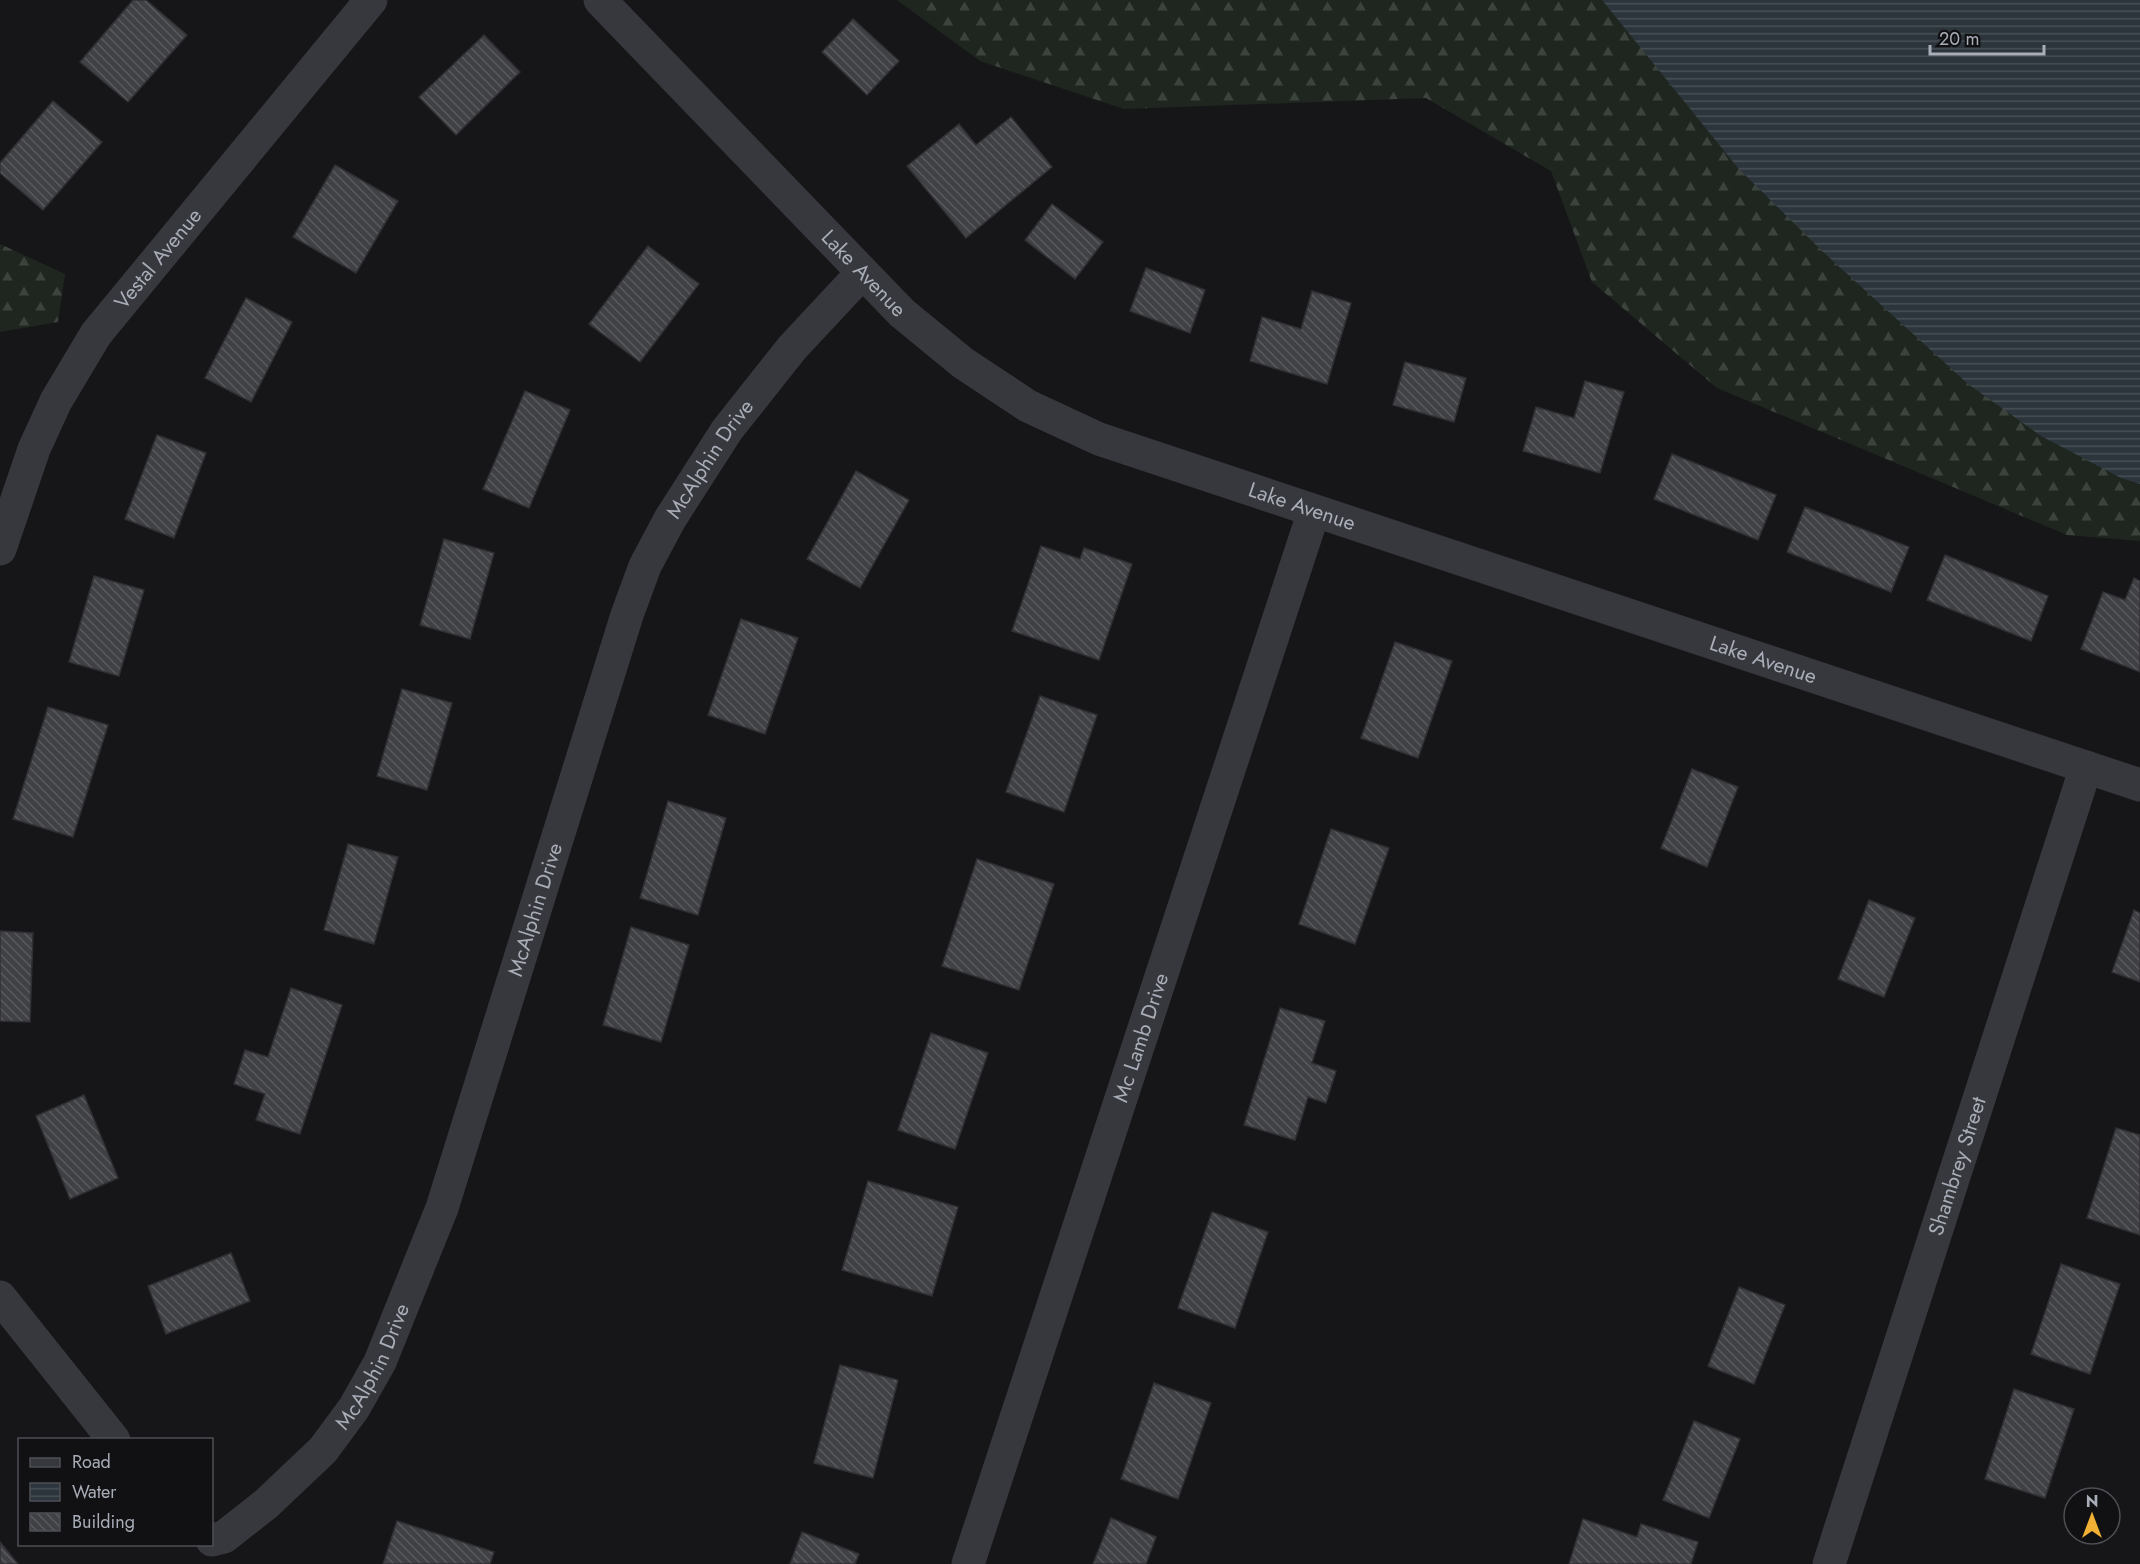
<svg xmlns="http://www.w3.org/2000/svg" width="2140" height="1564" viewBox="0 0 2140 1564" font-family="Jost,sans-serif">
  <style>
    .forest { fill: url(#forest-firs) }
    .water { fill: url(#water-rules) }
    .building { fill: url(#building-back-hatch); stroke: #303034; stroke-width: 1.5 }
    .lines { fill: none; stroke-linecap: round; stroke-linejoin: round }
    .street { stroke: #37383d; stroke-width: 33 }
    .labels { text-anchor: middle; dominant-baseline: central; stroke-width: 4.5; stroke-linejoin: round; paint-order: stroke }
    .street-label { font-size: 21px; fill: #a8adb8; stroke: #111113 }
  </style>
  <defs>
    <pattern id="forest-firs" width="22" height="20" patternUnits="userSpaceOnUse" patternTransform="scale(1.5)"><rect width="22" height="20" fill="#1e261f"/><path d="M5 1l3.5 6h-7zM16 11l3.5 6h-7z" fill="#3c433d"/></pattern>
    <pattern id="water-rules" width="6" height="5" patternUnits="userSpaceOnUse" patternTransform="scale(1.5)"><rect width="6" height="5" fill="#2c353c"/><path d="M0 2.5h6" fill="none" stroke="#485056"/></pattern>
    <pattern id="building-back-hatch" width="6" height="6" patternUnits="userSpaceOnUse" patternTransform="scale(1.5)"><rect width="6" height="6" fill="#404145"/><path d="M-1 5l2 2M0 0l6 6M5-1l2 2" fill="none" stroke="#595a5e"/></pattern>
  </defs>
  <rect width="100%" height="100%" fill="#161618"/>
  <g class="forest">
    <path d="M897,0H2140V541L2067,535L1717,388L1592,282L1551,171L1426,98L1124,109L980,61Z"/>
    <path d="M0,244L65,274L58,322L0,332Z"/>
  </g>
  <path class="water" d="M1602,0H2140V484L2121,478L2041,436L1968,384L1822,251L1738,168Z"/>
  <g class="building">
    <path d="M133,0H146L187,35L128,102L80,62Z"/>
    <path d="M853,19L899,61L867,95L822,52Z"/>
    <path d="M484,35L520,72L456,135L419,97Z"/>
    <path d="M53,101L102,142L43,210L0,173V163Z"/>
    <path d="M1011,117L1052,167L966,238L907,166L959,124L976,145Z"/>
    <path d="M335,165L398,201L356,273L293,237Z"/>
    <path d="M1052,204L1103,242L1075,279L1025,240Z"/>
    <path d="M648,246L699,284L640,362L589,324Z"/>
    <path d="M1146,268L1205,290L1190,333L1130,311Z"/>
    <path d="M1312,291L1351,303L1327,384L1250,361L1262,317L1301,329Z"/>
    <path d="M246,298L292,322L251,402L205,378Z"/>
    <path d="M1405,362L1466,378L1454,422L1393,405Z"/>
    <path d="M1585,381L1624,392L1600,473L1523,451L1536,407L1574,418Z"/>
    <path d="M525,391L570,410L529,508L483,489Z"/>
    <path d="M157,435L206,453L174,538L125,519Z"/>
    <path d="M1672,454L1776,495L1758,540L1654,499Z"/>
    <path d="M856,471L909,500L860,588L807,559Z"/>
    <path d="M1805,507L1909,547L1891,592L1787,552Z"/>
    <path d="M444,539L494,553L470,639L420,625Z"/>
    <path d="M1041,546L1080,559L1084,548L1132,564L1099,660L1012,631Z"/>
    <path d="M1945,555L2048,596L2031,641L1927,600Z"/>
    <path d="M94,576L144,590L119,676L69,662Z"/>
    <path d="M2134,578L2140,581V672L2081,649L2103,592L2125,600Z"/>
    <path d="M741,619L798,638L765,734L708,715Z"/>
    <path d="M1395,642L1452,661L1418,758L1361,738Z"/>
    <path d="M402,689L452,703L427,790L377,776Z"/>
    <path d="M1040,696L1097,715L1064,812L1006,792Z"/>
    <path d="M48,707L108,725L73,837L13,819Z"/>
    <path d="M1692,769L1738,787L1707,867L1661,848Z"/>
    <path d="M668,801L726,818L698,915L640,898Z"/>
    <path d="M1331,829L1389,848L1355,944L1299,924Z"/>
    <path d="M348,844L398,857L374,944L324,930Z"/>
    <path d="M977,859L1054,884L1019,990L942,966Z"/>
    <path d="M1869,900L1915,918L1884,997L1838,979Z"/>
    <path d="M2134,910L2140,913V982L2112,972Z"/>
    <path d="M631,927L689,945L661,1042L603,1025Z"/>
    <path d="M0,931L33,933L30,1022L0,1021Z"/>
    <path d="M291,988L342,1005L300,1134L256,1120L265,1094L234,1084L245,1050L268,1057Z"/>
    <path d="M1280,1008L1325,1021L1312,1063L1336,1071L1326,1103L1308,1097L1295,1140L1244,1125Z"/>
    <path d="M931,1033L988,1053L955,1149L898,1130Z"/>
    <path d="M84,1095L118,1178L70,1199L36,1116Z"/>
    <path d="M2116,1128L2140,1135V1235L2087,1218Z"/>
    <path d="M868,1181L958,1207L932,1296L842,1270Z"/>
    <path d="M1212,1212L1268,1232L1235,1328L1178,1308Z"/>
    <path d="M231,1253L250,1301L166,1334L148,1286Z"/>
    <path d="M2061,1264L2120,1284L2090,1374L2031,1354Z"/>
    <path d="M1739,1287L1785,1305L1754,1384L1708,1366Z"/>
    <path d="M840,1365L898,1380L873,1478L814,1463Z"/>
    <path d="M1154,1383L1211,1403L1178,1499L1121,1479Z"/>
    <path d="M2014,1389L2074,1409L2045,1498L1985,1479Z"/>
    <path d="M1694,1421L1740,1439L1709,1518L1663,1500Z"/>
    <path d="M1111,1518L1156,1537L1146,1564H1093Z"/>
    <path d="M1583,1519L1637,1537L1641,1524L1698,1542L1691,1564H1569Z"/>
    <path d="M397,1521L494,1552L490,1564H383Z"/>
    <path d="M802,1532L859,1554L855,1564H790Z"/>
    <path d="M0,1542L18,1564H0Z"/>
  </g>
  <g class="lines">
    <g class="street">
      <path id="s1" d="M600,0L902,313L963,363L1028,406L1099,439L2140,785"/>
      <path id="s2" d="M0,549L34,449L56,401L96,334L371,0"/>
      <path d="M0,1297L114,1440"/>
      <path id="s3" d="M212,1540L224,1537L266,1504L323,1450L354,1408L380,1362L442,1208L627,615L645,566L670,519L727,430L792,348L862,273"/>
      <path id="s4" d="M968,1564L1314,511"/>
      <path id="s5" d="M1829,1564L2086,767"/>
    </g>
  </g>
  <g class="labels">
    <g class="street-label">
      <text stroke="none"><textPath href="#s2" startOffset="334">Vestal Avenue</textPath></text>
      <text stroke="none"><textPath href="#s1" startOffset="380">Lake Avenue</textPath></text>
      <text stroke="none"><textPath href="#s3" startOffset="1214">McAlphin Drive</textPath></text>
      <text stroke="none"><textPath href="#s1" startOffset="884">Lake Avenue</textPath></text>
      <text stroke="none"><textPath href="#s1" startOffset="1370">Lake Avenue</textPath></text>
      <text stroke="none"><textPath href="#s3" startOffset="728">McAlphin Drive</textPath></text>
      <text stroke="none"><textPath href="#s4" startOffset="554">Mc Lamb Drive</textPath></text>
      <text stroke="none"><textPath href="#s5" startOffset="418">Shambrey Street</textPath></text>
      <text stroke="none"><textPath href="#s3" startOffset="242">McAlphin Drive</textPath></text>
    </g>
  </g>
  <rect x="18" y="1438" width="195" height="108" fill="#111113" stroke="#4d4f55" stroke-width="1.5"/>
  <rect x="30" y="1458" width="30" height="9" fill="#37383d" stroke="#4d4f55" stroke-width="1.5"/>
  <text x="72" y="1468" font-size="18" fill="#a8adb8">Road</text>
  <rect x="30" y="1483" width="30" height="18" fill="url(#water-rules)" stroke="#4d4f55" stroke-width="1.5"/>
  <text x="72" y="1498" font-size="18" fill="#a8adb8">Water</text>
  <rect x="30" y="1513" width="30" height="18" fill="url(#building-back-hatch)" stroke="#4d4f55" stroke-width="1.5"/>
  <text x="72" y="1528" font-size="18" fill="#a8adb8">Building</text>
  <g transform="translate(2092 1516)"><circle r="28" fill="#111113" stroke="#4d4f55" stroke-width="1.5"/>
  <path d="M0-4.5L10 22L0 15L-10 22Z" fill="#f2b134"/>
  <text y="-9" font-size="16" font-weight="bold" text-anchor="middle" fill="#a8adb8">N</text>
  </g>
  <path d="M1930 45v9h114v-9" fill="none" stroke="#a8adb8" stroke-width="3"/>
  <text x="1939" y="45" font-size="18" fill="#a8adb8" stroke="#111113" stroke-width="4.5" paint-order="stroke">20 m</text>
</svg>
